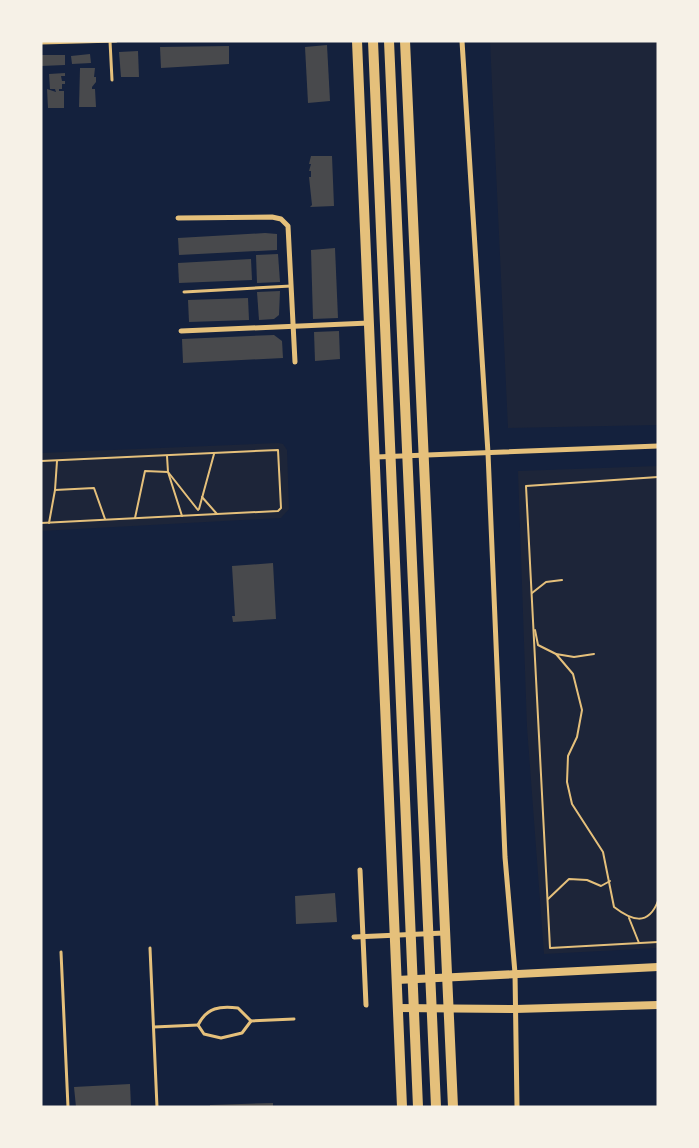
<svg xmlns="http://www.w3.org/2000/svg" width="699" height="1148" viewBox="0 0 699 1148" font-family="'Source Serif 4',serif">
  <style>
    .green { fill: #1d2539 }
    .building { fill: #48494c }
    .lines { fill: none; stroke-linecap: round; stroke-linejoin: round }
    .path { stroke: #e5c07b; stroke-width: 2 }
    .service { stroke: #e5c07b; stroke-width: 3 }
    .minor { stroke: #e5c07b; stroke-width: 5 }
    .tertiary { stroke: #e5c07b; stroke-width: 8 }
    .primary { stroke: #e5c07b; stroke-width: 10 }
  </style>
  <rect width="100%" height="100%" fill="#14213d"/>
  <g class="green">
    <path d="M490,41H658V425L508,428Z"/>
    <path d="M278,443L283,444L287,450L289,509L281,518L41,531V453Z"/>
    <path d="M658,466V948L544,954L527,727L518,471Z"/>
  </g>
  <g class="building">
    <path d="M327,45L330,101L308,103L305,47Z"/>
    <path d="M229,46V64L161,68L160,47Z"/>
    <path d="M138,51L139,77H121L119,52Z"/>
    <path d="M90,54L91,63L72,64L71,56Z"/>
    <path d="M41,55H65V65L41,66Z"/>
    <path d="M80,68H95L94,77H96V82L92,87V89H95L96,107H79Z"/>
    <path d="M65,73V76H61L62,81H65V84H62V89H59V91H64V108H48L47,89L56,92L55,89H50L49,74Z"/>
    <path d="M311,156H332L334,206L310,207L312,205L309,177H311V171H309L311,164H309Z"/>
    <path d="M265,233L277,234V250L179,255L178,238Z"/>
    <path d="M335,248L338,318L313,319L311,250Z"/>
    <path d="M278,254L280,282L257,283L256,255Z"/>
    <path d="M251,259L252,280L179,283L178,263Z"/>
    <path d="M280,291L279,315L274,319L259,320L257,292Z"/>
    <path d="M248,298L249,320L189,322L188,300Z"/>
    <path d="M339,331L340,359L315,361L314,332Z"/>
    <path d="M274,335L282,341L283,358L183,363L182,339Z"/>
    <path d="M273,563L276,619L233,622L232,616H235L232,566Z"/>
    <path d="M335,893L337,922L296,924L295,896Z"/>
    <path d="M130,1084L131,1107H76L74,1087Z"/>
    <path d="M273,1103V1107H210V1105Z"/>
  </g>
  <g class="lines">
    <g class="path">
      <path d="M167,456L168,472L198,510"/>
      <path d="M41,461L278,450L281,508L278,511L41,523"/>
      <path d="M658,477L526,486L550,948L658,942"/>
      <path d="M55,490L94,488L105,519"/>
      <path d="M202,497L217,514"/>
      <path d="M199,509L214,454"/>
      <path d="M135,518L145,471L168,472L182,516"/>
      <path d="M49,523L55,490L57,461"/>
      <path d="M532,593L546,582L562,580"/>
      <path d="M535,630L538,645L556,654"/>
      <path d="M594,654L574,657L556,654L573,674L582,710L577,737L568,756L567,782L572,804L603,852L614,907C631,920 648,927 658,901"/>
      <path d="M548,899L569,879L587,880L601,886L610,881"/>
      <path d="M629,918L639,943"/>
    </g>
    <g class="service">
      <path d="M110,41L112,80"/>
      <path d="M41,43L116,41"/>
      <path d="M184,292L291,286"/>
      <path d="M150,948L157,1107"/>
      <path d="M61,952L68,1107"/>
      <path d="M198,1025C207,1007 220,1006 238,1008L251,1021L294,1019"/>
      <path d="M198,1025L204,1034L221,1038L242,1033L251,1021"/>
      <path d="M154,1027L198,1025"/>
    </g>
    <g class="minor">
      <path d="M462,41L488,453L505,857L515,973L517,1107"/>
      <path d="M178,218L272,217L281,219L288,226L295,362"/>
      <path d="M181,331L369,323"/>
      <path d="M376,457L658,446"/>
      <path d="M360,870L366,1005"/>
      <path d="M354,937L444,933"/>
    </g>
    <g class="tertiary">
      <path d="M397,980L658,967"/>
      <path d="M398,1008L515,1009L658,1005"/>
    </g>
    <g class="primary">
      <path d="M357,41L402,1107"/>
      <path d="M373,41L418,1107"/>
      <path d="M389,41L436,1107"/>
      <path d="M405,41L453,1107"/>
    </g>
  </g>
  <rect width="699" height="1148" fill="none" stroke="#f6f1e7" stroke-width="85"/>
</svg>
